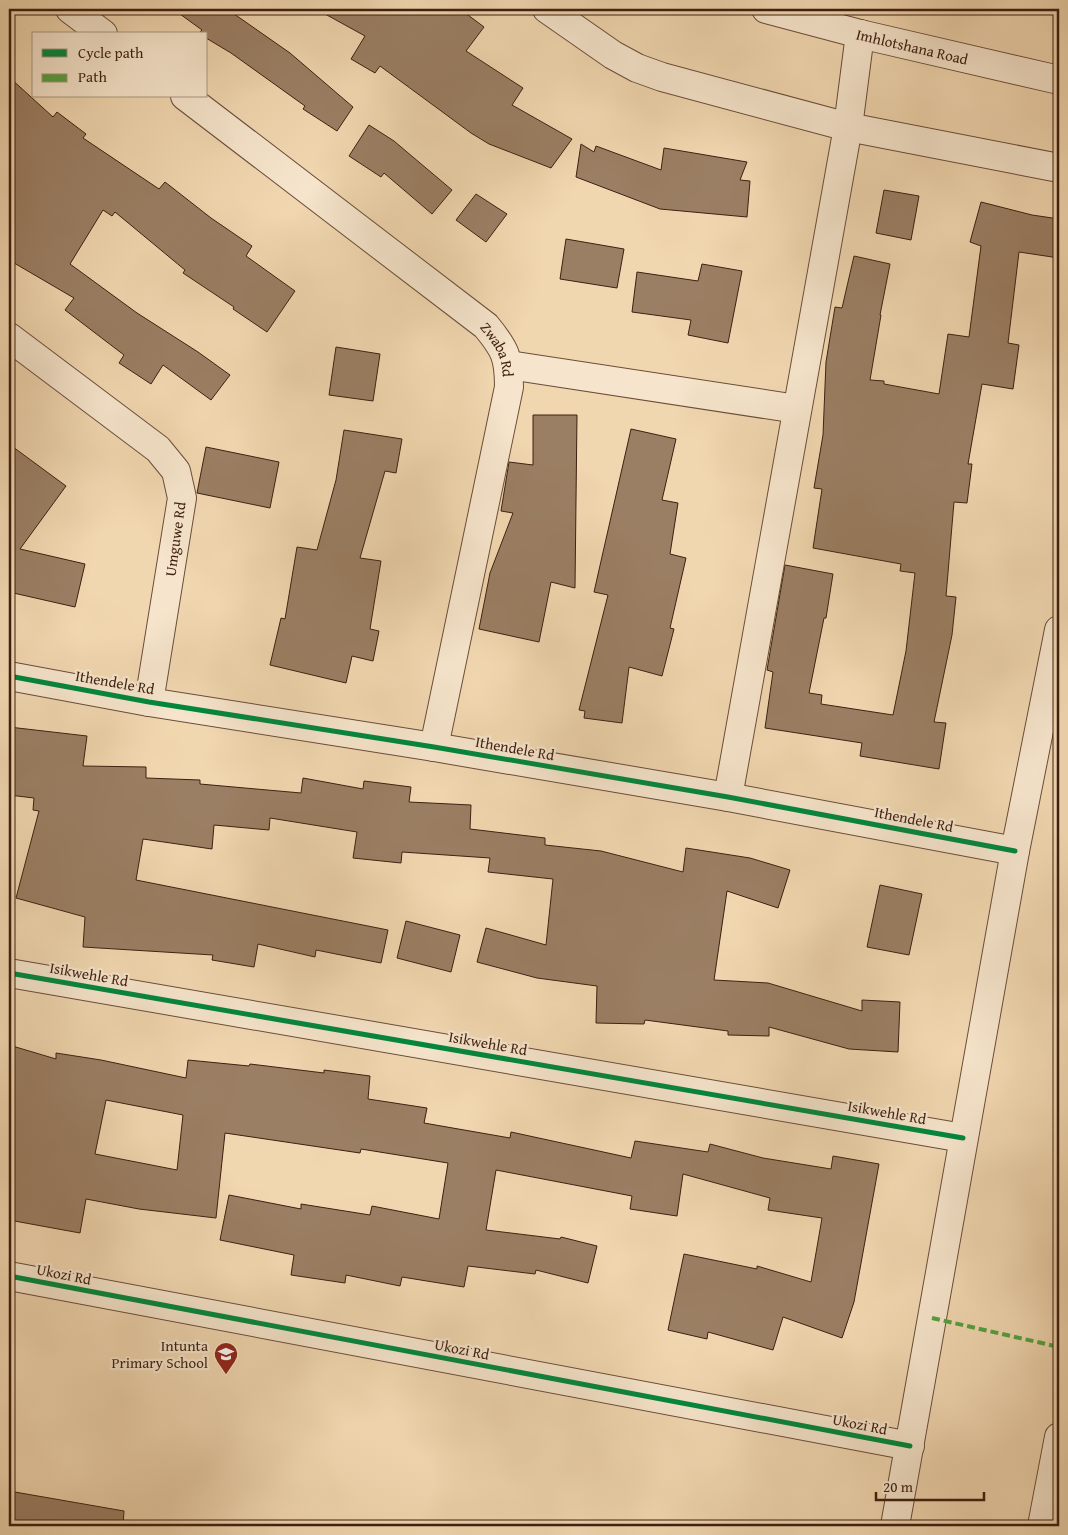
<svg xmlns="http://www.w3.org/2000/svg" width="1068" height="1535" viewBox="0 0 1068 1535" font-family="'Gentium Book Plus',serif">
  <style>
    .building { fill: #9b7f64; stroke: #3e1f11; fill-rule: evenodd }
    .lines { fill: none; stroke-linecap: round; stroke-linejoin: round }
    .minor-casing { stroke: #6b4d39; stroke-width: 30 }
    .tertiary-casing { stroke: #6b4d39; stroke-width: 30 }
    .minor { stroke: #f6e5cc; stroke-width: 28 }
    .tertiary { stroke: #f6e5cc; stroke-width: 28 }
    .quiet { stroke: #54a23f; stroke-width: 4; stroke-dasharray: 8 4; stroke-linecap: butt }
    .cycleway-casing { stroke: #f6e5cc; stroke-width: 8 }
    .cycleway { stroke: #00873e; stroke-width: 5 }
    .labels { text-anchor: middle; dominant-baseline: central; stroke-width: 4.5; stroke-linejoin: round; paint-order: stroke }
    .street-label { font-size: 15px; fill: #3e1f11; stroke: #f6e5cc }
    .poi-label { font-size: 15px; fill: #3e1f11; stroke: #f6e5cc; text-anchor: end }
  </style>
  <rect width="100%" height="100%" fill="#f1d7b0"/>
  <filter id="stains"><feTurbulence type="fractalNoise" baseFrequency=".004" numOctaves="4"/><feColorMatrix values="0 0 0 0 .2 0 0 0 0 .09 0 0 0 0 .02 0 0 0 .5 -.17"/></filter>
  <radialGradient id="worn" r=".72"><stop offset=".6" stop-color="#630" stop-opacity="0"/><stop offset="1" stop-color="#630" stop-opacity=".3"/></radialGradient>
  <g class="building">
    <path d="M173,9H227L290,53L353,107L337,131L303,109L305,106L231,53L206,38V34L199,33L202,30Z"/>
    <path d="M316,9H460L484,27L466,51L523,88L512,105L572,139L551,168L489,144L471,133L380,66L375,73L351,59L365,36Z"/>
    <path d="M9,77L53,117L57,112L86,134L83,138L159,189L165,182L211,218L252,246L246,256L295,291L267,332L233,309L234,307L183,273L185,270L115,212L112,216L103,210L70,264L137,313L198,352L230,375L211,400L163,365L151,384L119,363L124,355L65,310L74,298L9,260Z"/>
    <path d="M369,125L394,141L452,190L432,214L384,173L381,177L349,156Z"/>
    <path d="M581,144L594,152L596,146L661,170L664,148L747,162L740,180L750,181L747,217L660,209L576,177Z"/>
    <path d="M884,190L919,196L911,240L876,233Z"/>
    <path d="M476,194L507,214L486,242L456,220Z"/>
    <path d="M981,202L1032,215L1059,219V258L1019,252L1008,343L1019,345L1013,389L982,384L968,464H972L967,503L954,502L946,596L956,597L952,635L934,722L946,723L939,769L860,756L862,743L765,728L773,672L767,670L785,565L833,574L826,618H824L809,693L822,695L821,704L893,715L906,651L915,573L900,571L901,564L813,548L822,489L814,488L823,435L826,362L835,307L842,308L854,256L890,264L880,315H881L870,380L884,381V384L939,394L948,334L969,337L981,246L970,242Z"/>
    <path d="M566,239L624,249L617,288L560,279Z"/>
    <path d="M702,264L742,271L728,343L688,335L691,320L632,312L637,272L698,281Z"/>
    <path d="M336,347L380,354L373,401L329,395Z"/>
    <path d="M533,415H577L575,588L551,582L539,642L479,629L490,573L513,513L501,511L509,462L533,465Z"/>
    <path d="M631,429L676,439L662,500L678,503L670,554L686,558L670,628L674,629L662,676L629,667L622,723L584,718L585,711L579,710L608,595L594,592Z"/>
    <path d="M344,430L402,439L396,473L385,471L360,558L381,561L370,629L379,631L373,661L352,656L346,683L270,665L281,618L285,619L297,547L317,550L336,480Z"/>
    <path d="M9,444L66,486L20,549L85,564L75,607L9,592Z"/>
    <path d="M206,447L279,462L270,508L197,493Z"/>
    <path d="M9,727L87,736L83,766L146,767V778L200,780V784L301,793L303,778L363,789L364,781L411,787L409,802L471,805L470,829L545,838V845L601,851L683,872L686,848L750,858L790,870L778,908L727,891L714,980L768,983L862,1011V1000L900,1002L898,1052L849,1049L769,1027V1036L728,1035V1031L645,1020L644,1024L596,1023L597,986L537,978L477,962L486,928L546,945L553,879L488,872L490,858L402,852L401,863L353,858L357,832L270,818L269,830L214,825L212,849L143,839L136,880L388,930L381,963L316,950L315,957L258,944L254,967L212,960L213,955L83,947L85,917L16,898L39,811L33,810L34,798L9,795Z"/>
    <path d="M880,885L922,894L909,955L867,947Z"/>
    <path d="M406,921L460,935L451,972L397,958Z"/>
    <path d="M9,1045L56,1059V1053L101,1060L186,1078L188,1060L249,1066L250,1064L324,1073V1070L370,1076L368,1099L427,1108L424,1123L510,1138L511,1132L631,1158L635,1141L708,1152L710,1144L763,1158L831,1169L833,1156L879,1164L854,1302L842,1338L783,1317L773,1350L708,1332L707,1339L668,1330L684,1254L757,1269V1266L811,1282L822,1218L768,1210L770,1198L683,1174L677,1216L630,1209L632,1196L496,1170L486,1230L560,1239L561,1237L597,1246L588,1283L536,1270L535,1274L468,1266L464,1287L402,1277L400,1286L346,1275L345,1283L291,1275L294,1255L220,1240L229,1195L301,1209V1204L370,1215L372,1206L439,1219L448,1163L361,1149L360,1153L225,1133L216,1218L139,1209L86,1199L80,1233L9,1220ZM106,1100L183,1115L177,1170L95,1154Z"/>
    <path d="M9,1491L124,1511L123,1526H9Z"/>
  </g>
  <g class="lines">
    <g class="minor-casing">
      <g id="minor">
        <path d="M70,9L103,34"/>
        <path d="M547,9L613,55L637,68L662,77L848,127L1059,168"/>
        <path id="s1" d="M185,96L486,326C505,349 509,357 509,387L434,747"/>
        <path d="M9,337L158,449L176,471L182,498L149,702"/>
        <path d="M509,365L797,409"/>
        <path d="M9,676L149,702L434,747L728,797L1015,851"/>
        <path d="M728,797L848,127L860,34"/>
        <path d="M9,973L963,1138"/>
        <path d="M9,1276L910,1446"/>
        <path d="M895,1526L1015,851L1059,630"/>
      </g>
    </g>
    <g class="tertiary-casing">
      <g id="tertiary">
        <path id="s2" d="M766,9L860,34L1059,80"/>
        <path d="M1042,1526L1059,1437"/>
      </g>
    </g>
    <use href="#minor" class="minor"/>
    <use href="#tertiary" class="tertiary"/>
    <path class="quiet" d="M932,1318L1059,1347"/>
    <g class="cycleway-casing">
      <g id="cycleway">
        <path d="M9,676L149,702L434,747L728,797L1015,851"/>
        <path d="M9,973L963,1138"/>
        <path d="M9,1276L910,1446"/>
      </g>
    </g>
    <use href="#cycleway" class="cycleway"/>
  </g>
  <defs>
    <g id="school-pin" transform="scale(1.25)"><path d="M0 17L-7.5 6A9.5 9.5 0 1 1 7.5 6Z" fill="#8f2418" stroke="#f6e5cc"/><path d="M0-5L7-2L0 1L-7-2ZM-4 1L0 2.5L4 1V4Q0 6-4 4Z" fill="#fff"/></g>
  </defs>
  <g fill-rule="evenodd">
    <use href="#school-pin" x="226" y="1354"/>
  </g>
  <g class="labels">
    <g class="street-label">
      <text stroke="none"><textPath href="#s2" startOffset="151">Imhlotshana Road</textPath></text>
      <text stroke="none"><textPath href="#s1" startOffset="406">Zwaba Rd</textPath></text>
      <text transform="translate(175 539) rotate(-82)">Umguwe Rd</text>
      <text transform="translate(115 682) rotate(10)">Ithendele Rd</text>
      <text transform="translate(515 748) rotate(10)">Ithendele Rd</text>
      <text transform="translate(914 819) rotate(11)">Ithendele Rd</text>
      <text transform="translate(89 974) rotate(10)">Isikwehle Rd</text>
      <text transform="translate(488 1043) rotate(10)">Isikwehle Rd</text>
      <text transform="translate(887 1112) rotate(10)">Isikwehle Rd</text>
      <text transform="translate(64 1274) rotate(11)">Ukozi Rd</text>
      <text transform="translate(462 1349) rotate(11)">Ukozi Rd</text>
      <text transform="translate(860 1424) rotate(11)">Ukozi Rd</text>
    </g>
    <g class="poi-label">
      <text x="208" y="1345">Intunta<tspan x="208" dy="17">Primary School</tspan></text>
    </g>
  </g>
  <rect width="1068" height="1535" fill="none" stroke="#f1d7b0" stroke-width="30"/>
  <rect x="10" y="10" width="1048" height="1515" fill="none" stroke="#3e1f11" stroke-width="2.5"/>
  <rect x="15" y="15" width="1038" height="1505" fill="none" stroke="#3e1f11"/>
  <rect x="32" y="32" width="175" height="65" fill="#f6e5cc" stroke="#ac9681"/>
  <rect x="42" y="49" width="25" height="8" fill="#00873e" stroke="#ac9681"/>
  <text x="78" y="58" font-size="15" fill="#3e1f11">Cycle path</text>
  <rect x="42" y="74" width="25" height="8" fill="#54a23f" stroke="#ac9681"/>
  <text x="78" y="82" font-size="15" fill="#3e1f11">Path</text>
  <path d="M876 1492v8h108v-8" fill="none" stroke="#3e1f11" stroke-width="2.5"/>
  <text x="883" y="1492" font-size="15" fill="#3e1f11" stroke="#f6e5cc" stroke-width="4" paint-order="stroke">20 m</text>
  <rect width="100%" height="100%" filter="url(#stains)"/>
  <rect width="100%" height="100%" fill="url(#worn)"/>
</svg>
